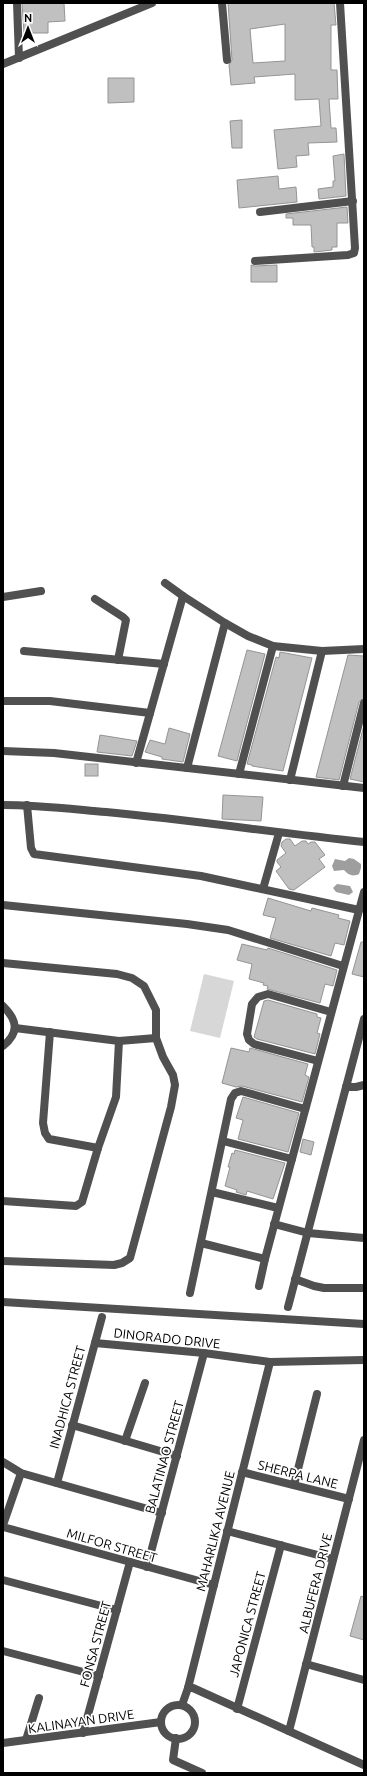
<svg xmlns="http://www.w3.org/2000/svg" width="367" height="1776" viewBox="0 0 367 1776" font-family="Ubuntu,sans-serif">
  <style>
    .green { fill: #d7d7d7 }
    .water { fill: #9e9e9e }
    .building { fill: #c0c0c0; stroke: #949494; fill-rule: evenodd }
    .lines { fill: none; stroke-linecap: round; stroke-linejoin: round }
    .minor { stroke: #505050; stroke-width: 8 }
    .labels { text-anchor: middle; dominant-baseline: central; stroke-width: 3.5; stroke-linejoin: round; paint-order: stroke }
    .street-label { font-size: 13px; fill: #000; stroke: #fff }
  </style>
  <rect width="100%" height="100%" fill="#fff"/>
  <path class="green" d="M204,974L234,981L220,1038L190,1031Z"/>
  <g class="water">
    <path d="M349,858L354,859L361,864V868L359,874C353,877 348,875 344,870L334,871L332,866L335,859L345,861Z"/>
    <path d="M337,884L350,886L353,892L349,895L336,892L333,888Z"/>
  </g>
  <g class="building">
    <path d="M22,3H64L65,21L48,22V33H24Z"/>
    <path d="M228,3H334L336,25H331V70H337L338,99H329L331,128H336L337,142L308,143L309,155L296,156L297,167L278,169L274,130L321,126L319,99L295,100V74L254,77L255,83L231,85L229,65L232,60ZM285,24V61L253,63L250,29Z"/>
    <path d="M108,78H134V102L108,103Z"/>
    <path d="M242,120V148H232L230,121Z"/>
    <path d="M344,154L346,196L319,199L318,189L333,187V181H335L333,156Z"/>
    <path d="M278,176L279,189L296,187L297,202L239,208L237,180Z"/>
    <path d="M347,207L348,223H337V247H332V250L314,252V247H312L311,225H293V218H286V214Z"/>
    <path d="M251,265L255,266L277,265V282H251Z"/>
    <path d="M247,650L265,654L237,761L218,756Z"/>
    <path d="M280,652L312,658L283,771L252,766V765L247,764L276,657L279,658Z"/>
    <path d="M348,655L364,656V698L359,702L339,780L316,777Z"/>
    <path d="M364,725V782L350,779Z"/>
    <path d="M169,728L190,734L183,762L162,759V757L145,752L150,740L165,744Z"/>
    <path d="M100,735L137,741L132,756L97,752Z"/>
    <rect x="85" y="764" width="13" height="12"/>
    <path d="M223,795L263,797L261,821L222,819Z"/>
    <path d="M286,839H290L295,846L302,841H306L308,844L311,842H315L325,855L319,859L325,867L294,890L289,889L276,871L281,867L277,862V860L286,853L281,846L282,842Z"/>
    <path d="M268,898L311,911L312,908L339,915L338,918L350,921L344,945L335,943L331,956L270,938L276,918L263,915Z"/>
    <path d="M361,942H364V977L352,974Z"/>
    <path d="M242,944L267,950L268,948L337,970L333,986L325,984L320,1003L267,989L268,986L263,985L264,983L249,979L252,964L237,960Z"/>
    <path d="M268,1000L317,1014V1017L321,1018L317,1033L320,1034L315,1054L257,1039L254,1037L264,1001Z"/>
    <path d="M231,1048L249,1052L250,1048L308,1064L305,1075L309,1077L302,1102L242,1086L236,1087L222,1083Z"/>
    <path d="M243,1097L299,1113L288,1152L238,1139L243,1120L236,1118Z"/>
    <path d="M303,1139L314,1142L311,1155L300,1152Z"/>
    <path d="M235,1150L285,1163L273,1199L247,1191L246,1195L236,1192L237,1190L225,1186L230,1167H228L232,1153L234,1154Z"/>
    <path d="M361,1596L364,1597V1640L350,1636Z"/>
  </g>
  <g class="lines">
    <g class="minor">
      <path d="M17,3L19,58"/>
      <path d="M222,3L227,60"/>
      <path d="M3,64L152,3"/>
      <path d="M260,212L353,201"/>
      <path d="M255,261L348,255L354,253L355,248L340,3"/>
      <path d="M165,583L183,596"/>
      <path d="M3,597L41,591"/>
      <path d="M95,599L123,617L126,620L118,660"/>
      <path d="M24,651L164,664"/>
      <path d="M3,701H50L150,713"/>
      <path d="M3,751L54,753L364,788"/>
      <path d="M136,763L183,596L225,623L248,636L273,646L322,651L364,649"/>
      <path d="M187,768L225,623"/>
      <path d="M239,774L273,646"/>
      <path d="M290,780L322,651"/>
      <path d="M343,786L364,703"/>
      <path d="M3,805C37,805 71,809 106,812C192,820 278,833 364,842"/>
      <path d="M27,805L31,848L34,854L201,876L359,910"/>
      <path d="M263,889L279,833"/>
      <path d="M3,905L187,924L228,930L343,966"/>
      <path d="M3,963L117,974L132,978L144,986L156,1010V1038L163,1057L173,1075L175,1085L171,1107L130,1258L122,1263L114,1265L3,1261"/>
      <path d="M3,1006C17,1020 20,1032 3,1046"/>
      <path d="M15,1028L119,1041L156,1038"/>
      <path d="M50,1032L43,1123L45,1133L49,1139L98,1148"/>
      <path d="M318,1061L254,1044L249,1040L247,1034L252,1004L258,997L268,994L331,1012"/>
      <path d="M346,1087H356L364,1085"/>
      <path d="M223,1141L292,1159"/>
      <path d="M212,1192L278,1208"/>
      <path d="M3,1201L76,1206L82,1202L98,1148L116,1097L119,1041"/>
      <path d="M274,1224L308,1233L364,1238"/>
      <path d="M201,1243L265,1259"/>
      <path d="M295,1279L314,1286L324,1288H364"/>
      <path d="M259,1286L265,1259L364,892"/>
      <path d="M190,1293L231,1099L235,1093L241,1091L305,1109"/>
      <path d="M3,1302L364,1324"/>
      <path d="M288,1307L364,1019"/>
      <path d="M95,1343L204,1353L270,1362L364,1360"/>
      <path d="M72,1425L177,1456"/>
      <path d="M125,1441L145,1383"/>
      <path d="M3,1462L21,1473L162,1513"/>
      <path d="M242,1472L349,1499"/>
      <path d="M57,1483L102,1317"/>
      <path d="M294,1485L317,1394"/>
      <path d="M3,1525L21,1473"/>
      <path d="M3,1527L214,1585"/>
      <path d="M227,1531L333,1559"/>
      <path d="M147,1567L204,1353"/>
      <path d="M3,1580L117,1610"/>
      <path d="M3,1651L99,1676"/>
      <path d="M306,1664L364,1680"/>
      <path d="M188,1688H193L364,1765"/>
      <path d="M182,1705L188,1688L270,1362"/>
      <circle cx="178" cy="1722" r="17"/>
      <path d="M237,1709L281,1545"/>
      <path d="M289,1731L364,1440"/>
      <path d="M83,1733L130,1562"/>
      <path d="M176,1738L173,1760L202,1773"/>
      <path d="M26,1740L39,1698"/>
      <path d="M3,1743L161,1722"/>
    </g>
  </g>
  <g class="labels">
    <g class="street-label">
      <text transform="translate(167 1338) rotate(6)">DINORADO DRIVE</text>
      <text transform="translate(67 1397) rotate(-75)">INADHICA STREET</text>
      <text transform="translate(164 1457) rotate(-75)">BALATINAO STREET</text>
      <text transform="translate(298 1474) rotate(14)">SHERPA LANE</text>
      <text transform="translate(215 1531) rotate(-76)">MAHARLIKA AVENUE</text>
      <text transform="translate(112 1545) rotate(16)">MILFOR STREET</text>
      <text transform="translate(315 1583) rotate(-76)">ALBUFERA DRIVE</text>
      <text transform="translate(247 1624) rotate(-75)">JAPONICA STREET</text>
      <text transform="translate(95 1644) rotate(-75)">FONSA STREET</text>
      <text transform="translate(81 1721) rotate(-8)">KALINAYAN DRIVE</text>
    </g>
  </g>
  <rect width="367" height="1776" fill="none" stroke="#000000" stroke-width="8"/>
  <g transform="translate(28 28)" stroke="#ffffff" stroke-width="3" paint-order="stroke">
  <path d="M0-3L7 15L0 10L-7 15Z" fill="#000000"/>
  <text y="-6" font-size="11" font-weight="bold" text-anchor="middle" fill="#000000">N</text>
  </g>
</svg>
